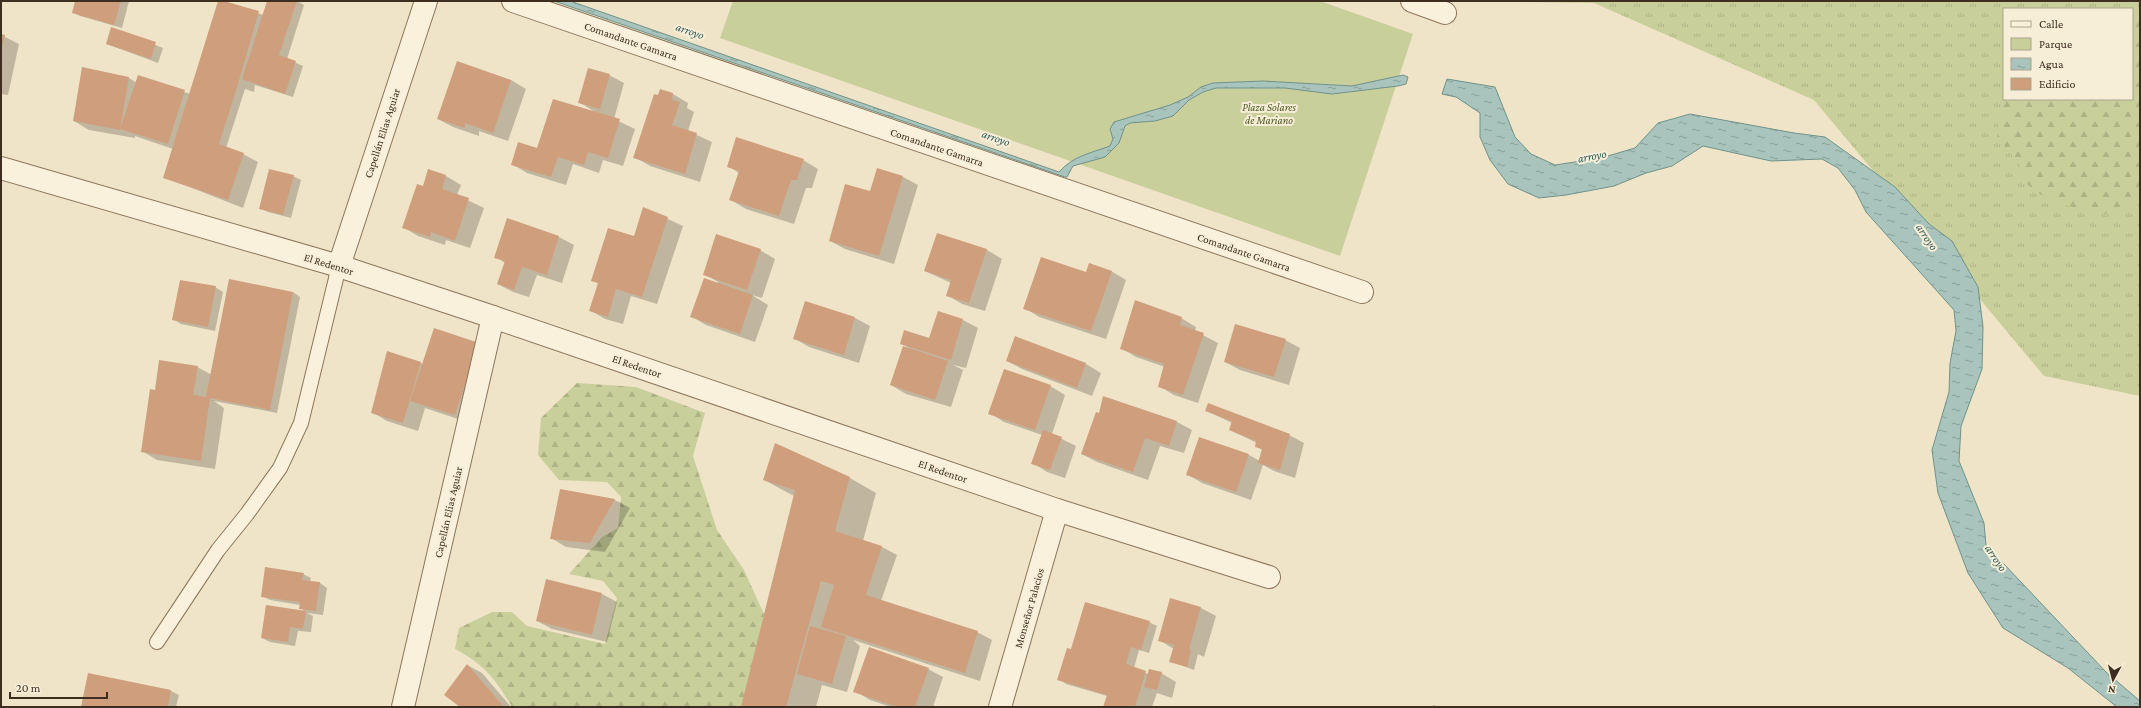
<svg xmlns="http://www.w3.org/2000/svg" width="2141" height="708" viewBox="0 0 2141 708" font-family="'Crimson Pro',serif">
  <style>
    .grass { fill: url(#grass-tufts); fill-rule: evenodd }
    .forest { fill: url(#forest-firs) }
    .park { fill: #c9cf9b }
    .water { fill: url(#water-ripples); stroke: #6f938a }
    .shadow { fill: #0003 }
    .building { fill: #cf9f7d }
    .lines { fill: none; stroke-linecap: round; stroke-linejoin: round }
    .service-casing { stroke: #8d765c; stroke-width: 16 }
    .minor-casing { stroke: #8d765c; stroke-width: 24 }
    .service { stroke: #faf1dc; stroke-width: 14 }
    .minor { stroke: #faf1dc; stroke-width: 22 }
    .labels { text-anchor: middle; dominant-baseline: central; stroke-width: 4; stroke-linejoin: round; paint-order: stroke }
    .street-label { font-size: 11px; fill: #3d2e20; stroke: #f7eed8 }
    .park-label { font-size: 11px; font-style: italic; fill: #4d5a26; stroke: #f7eed8 }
    .water-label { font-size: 12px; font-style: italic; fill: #2f5d5a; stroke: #f7eed8 }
  </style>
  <defs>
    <pattern id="grass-tufts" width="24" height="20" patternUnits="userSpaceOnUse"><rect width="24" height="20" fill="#c9cf9b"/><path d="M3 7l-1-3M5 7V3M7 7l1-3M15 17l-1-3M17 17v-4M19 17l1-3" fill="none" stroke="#aeb285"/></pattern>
    <pattern id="forest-firs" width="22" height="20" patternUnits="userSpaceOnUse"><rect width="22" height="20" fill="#c9cf9b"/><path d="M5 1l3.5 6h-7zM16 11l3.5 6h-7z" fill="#aeb285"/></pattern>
    <pattern id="water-ripples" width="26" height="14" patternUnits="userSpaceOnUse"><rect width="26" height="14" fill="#a9c4bc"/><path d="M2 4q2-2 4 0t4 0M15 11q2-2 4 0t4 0" fill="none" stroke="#8ba098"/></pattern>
  </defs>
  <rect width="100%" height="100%" fill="#f0e4c8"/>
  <path class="grass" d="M1445,1H2140V396L2044,376L1814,100L1594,3ZM2004,9H2132V99H2004Z"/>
  <g class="forest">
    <path d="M2140,18V195L2105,214L2051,202L2028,185L2017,160L1997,138L2004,90V99H2132V19Z"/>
    <path d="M577,383L636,387L705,413L693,456L717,530L744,570L764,614L759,669L741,707H512C496,680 484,664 455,649L459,628L492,612H512L527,626L605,644L617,598L603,581L569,574L602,537L618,528L621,497L607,482L559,480L538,455L541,418Z"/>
  </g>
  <path class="park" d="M733,1H1320L1413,34L1340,256L720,38Z"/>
  <g class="water">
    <path d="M554,1H570L1059,172C1073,156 1091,153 1110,146L1113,139L1110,129L1114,122L1170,105L1188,97L1201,87L1213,83L1263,81L1352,86L1403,75L1408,77L1406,84L1398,86L1332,94L1285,88H1216L1203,92L1189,100L1173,116L1155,121L1130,123L1125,126L1119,143L1105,157L1073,166L1067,177H1065Z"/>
    <path d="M1447,79L1495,87L1515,137L1531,154L1555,165L1601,158L1635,148L1658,123L1690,114L1794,133L1825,137L1895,187L1929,224L1952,241L1978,287L1983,327L1982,369L1961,426L1959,461L1984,523L1986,545L2106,672L2140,701V707H2117L2068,668L2003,628L1968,573L1938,493L1932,450L1949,392L1950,363L1956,331L1954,310L1866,212L1855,190L1838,168L1822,159L1771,161L1703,146L1672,166L1646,173L1614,186L1566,195L1539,198L1508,184L1490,160L1480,137V113L1456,97L1442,94Z"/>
  </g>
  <g class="shadow">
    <path d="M76,1H129L122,28L80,16L73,12Z"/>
    <path d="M219,1L264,15L268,1H297L304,5L287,59L303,66L293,97L255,85L254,92L245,89L226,148L243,154L258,162L243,208L164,177L173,149L135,136V138L89,130L74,121L83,69L129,78L137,83L139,76L190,94Z"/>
    <path d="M112,28L163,48L158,63L107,44Z"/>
    <path d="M1,35L19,44L8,95L1,94Z"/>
    <path d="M458,62L511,80L526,89L508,141L479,131V136L453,127L438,119Z"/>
    <path d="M609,75L624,83L614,119L635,129L623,166L603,160L599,173L573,164L566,185L527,173L512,164L595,112L579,102Z"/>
    <path d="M660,90L673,94L688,103L687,108L694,112L688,131L712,142L700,182L650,166L635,157Z"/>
    <path d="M803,160L818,169L812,188H806L794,224L746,209L731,200L739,173L728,166Z"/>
    <path d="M878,169L903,177L918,185L894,264L845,249L830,241L871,192Z"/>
    <path d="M429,170L446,176L461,185L457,195L484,208L470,248L446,240L445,245L418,236L403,227L423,187Z"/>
    <path d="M293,176L301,180L291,218L268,212L260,208Z"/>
    <path d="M644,208L683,226L657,304L631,296L623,324L605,319L590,310L599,284L593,280L635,237Z"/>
    <path d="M508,220L559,237L574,245L562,283L537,275L529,297L513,292L498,284L505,263L496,257Z"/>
    <path d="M938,234L987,250L1002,259L985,311L962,304L947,295L951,283L925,271Z"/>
    <path d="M760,250L775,259L762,298L752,295L768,305L755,342L706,325L691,316L718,282L704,274Z"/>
    <path d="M1111,271L1126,280L1106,339L1039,317L1025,308L1087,274Z"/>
    <path d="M215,287L223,292L215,331L181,324L173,319Z"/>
    <path d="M293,292L300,297L277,413L214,401L224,408L215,469L157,460L142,451L156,391L197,367L212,375Z"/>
    <path d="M805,303L855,318L870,326L859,363L809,347L794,338Z"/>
    <path d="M1181,318L1196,327L1195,331L1218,343L1198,403L1174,395L1159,386L1165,367L1136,357L1121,348Z"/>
    <path d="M963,320L978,328L966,368L953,365L963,370L951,407L906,394L891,385L910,349L901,343L930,339Z"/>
    <path d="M1016,338L1086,364L1101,373L1092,396L1022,369L1007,361Z"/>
    <path d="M1285,340L1300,348L1289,385L1240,370L1225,362Z"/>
    <path d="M479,344L470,423L425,408L418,431L387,421L372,412L420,363L423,364Z"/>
    <path d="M1050,386L1065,395L1052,434L1076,446L1065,478L1047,472L1033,463L1042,435L1004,422L990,413Z"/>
    <path d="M1207,411L1289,435L1304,443L1295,478L1274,471L1263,465L1251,500L1202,483L1187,474L1200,438L1249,455L1260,461L1262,450L1256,446L1257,443L1230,430L1232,423Z"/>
    <path d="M1177,422L1192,430L1184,453L1160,446L1148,480L1097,462L1082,454Z"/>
    <path d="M776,444L850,478L876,493L863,541L882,547L897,555L881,601L977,632L992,640L980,681L853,640L860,646L847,692L822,685L816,707H742L794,496L764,480Z"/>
    <path d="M561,490L615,500L630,508L605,552L566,547L551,538Z"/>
    <path d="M303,574L311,578L310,582L320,583L327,588L323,615L307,613L313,616L311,632L298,631L295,646L270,642L262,638L306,612L300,608V605L270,600L262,596Z"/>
    <path d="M602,594L617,602L607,642L552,629L537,621Z"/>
    <path d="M1201,608L1216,616L1204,657L1198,654L1194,670L1170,661L1174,649L1159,640Z"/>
    <path d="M1149,622L1157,626L1149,653L1139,650L1134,668L1148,674L1161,673L1176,682L1172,698L1157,693L1152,707H1104L1107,696L1066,684L1059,679L1072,650Z"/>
    <path d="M467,665L482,673L511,707H462Z"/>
    <path d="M928,669L943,677L933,707H891L870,700L855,691Z"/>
    <path d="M89,674L171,691L179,695L176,707H82Z"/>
    <path d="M1434,705L1438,707H1429Z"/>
  </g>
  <g class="building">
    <path d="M75,1H121L114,25L72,13Z"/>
    <path d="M218,1H224L259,11L238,84L219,144L244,153L228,200L163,178Z"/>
    <path d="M267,1H297L279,55L296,61L285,94L242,79Z"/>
    <path d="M111,27L156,42L151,59L106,44Z"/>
    <path d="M1,34L5,35L2,48H1Z"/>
    <path d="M457,61L511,80L493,133L465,123V128L437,119Z"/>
    <path d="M82,67L129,77L120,130L73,121Z"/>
    <path d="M588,68L610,74L600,109L578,103Z"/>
    <path d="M138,75L185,90L168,144L120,129Z"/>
    <path d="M660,89L673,93L672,100L680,102L672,125L697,133L685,174L633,158L654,94L658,95Z"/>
    <path d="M553,99L620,119L608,158L588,152L584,165L558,157L551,177L511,165L518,142L537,148Z"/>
    <path d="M736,137L804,159L797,180H791L779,216L729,200L739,171L727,167Z"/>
    <path d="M877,168L903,176L879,256L829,241L845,184L870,191Z"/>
    <path d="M269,169L294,175L283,215L259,209Z"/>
    <path d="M428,169L446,175L442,189L469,198L455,241L431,232L430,237L402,228L417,184L423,186Z"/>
    <path d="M643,207L668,217L642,297L616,289L608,317L589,311L598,283L591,281L608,228L634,236Z"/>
    <path d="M507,218L559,236L547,275L522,267L514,290L497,284L505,261L494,258Z"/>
    <path d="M937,233L987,249L969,303L946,296L951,280L924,271Z"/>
    <path d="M716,234L761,249L747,290L703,275Z"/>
    <path d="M1041,257L1086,272L1089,263L1112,271L1091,331L1023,309Z"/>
    <path d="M704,278L753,295L740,334L690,317Z"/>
    <path d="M229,279L293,292L270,410L210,398L201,461L141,452L150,389L155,390L159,360L198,366L193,395L206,397Z"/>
    <path d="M180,280L216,286L208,327L172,320Z"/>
    <path d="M1135,300L1182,317L1180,325L1204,333L1183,395L1158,387L1164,364L1120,349Z"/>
    <path d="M805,301L855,317L844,355L793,339Z"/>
    <path d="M938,311L963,319L951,360L900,344L904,330L929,338Z"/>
    <path d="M1235,324L1286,339L1274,377L1224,362Z"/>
    <path d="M434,328L479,343L455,415L410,401Z"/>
    <path d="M1015,336L1086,363L1077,388L1006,361Z"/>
    <path d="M903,346L948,361L935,400L890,385Z"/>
    <path d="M387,351L421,362L403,423L371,413Z"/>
    <path d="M1004,369L1051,385L1035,430L988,414Z"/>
    <path d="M1103,396L1177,421L1169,446L1145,438L1133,472L1081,454L1096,412L1099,413Z"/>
    <path d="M1208,403L1290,434L1280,470L1258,463L1262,449L1255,447L1256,441L1229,430L1232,421L1205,411Z"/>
    <path d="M1043,430L1062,437L1050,470L1031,464Z"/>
    <path d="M1199,437L1249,454L1236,492L1186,475Z"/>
    <path d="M775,443L850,477L835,531L882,546L866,595L978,631L965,673L821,627L834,585L821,581L786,707H741L795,490L763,480Z"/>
    <path d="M560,489L615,499L590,543L550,539Z"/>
    <path d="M265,567L304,573L302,580L320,582L316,611L299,609L300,602L261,597Z"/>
    <path d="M546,579L602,593L592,635L536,621Z"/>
    <path d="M1170,598L1201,607L1189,649L1191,650L1187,667L1169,662L1174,645L1158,641Z"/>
    <path d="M1085,602L1150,621L1141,650L1131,647L1126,664L1146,671L1135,707H1103L1107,695L1057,680L1067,648L1071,649Z"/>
    <path d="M266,605L306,611L303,629L290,627L288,642L261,638Z"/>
    <path d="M810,626L846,636L832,684L797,674Z"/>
    <path d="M869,647L929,668L915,707H898L853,692Z"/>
    <path d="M467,664L504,707H460L444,695Z"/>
    <path d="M1149,669L1162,672L1157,690L1144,687Z"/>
    <path d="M88,673L171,690L168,707H81Z"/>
  </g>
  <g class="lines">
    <g class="service-casing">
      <path id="service" d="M157,642L218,550L247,514L280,468L301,423L339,266"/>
    </g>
    <g class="minor-casing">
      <g id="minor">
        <path d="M513,1L1362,292"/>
        <path d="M1412,1L1445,13"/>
        <path d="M1,168L339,266L493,317L1057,510L1269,577"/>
        <path d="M339,266L426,1"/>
        <path d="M403,707L493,317"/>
        <path d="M1000,707L1057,510"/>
      </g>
    </g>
    <use href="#service" class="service"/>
    <use href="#minor" class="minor"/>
  </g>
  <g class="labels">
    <g class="street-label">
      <text transform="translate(631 41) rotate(19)">Comandante Gamarra</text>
      <text transform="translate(382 133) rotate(-72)">Capellán Elias Aguiar</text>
      <text transform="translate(937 147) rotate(19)">Comandante Gamarra</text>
      <text transform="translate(1244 252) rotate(19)">Comandante Gamarra</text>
      <text transform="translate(329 264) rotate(17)">El Redentor</text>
      <text transform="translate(637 366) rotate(19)">El Redentor</text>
      <text transform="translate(943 471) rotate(19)">El Redentor</text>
      <text transform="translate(448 512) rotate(-77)">Capellán Elias Aguiar</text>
      <text transform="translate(1029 608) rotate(-74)">Monseñor Palacios</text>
    </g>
    <g class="park-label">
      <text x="1269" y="107">Plaza Solares<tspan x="1269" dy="13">de Mariano</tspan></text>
    </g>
    <g class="water-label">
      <text transform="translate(690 31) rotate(19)">arroyo</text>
      <text transform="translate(996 138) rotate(19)">arroyo</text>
      <text transform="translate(1592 156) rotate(-11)">arroyo</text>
      <text transform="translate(1927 237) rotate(56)">arroyo</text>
      <text transform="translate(1996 558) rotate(56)">arroyo</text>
    </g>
  </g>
  <rect width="2141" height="708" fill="none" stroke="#3d2e20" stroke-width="4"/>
  <rect x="2003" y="8" width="130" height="92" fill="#f7eed8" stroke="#ada18e"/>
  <rect x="2011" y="21" width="20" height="6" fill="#faf1dc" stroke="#ada18e"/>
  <text x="2039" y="28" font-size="12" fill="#3d2e20">Calle</text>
  <rect x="2011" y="38" width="20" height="12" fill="#c9cf9b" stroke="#ada18e"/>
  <text x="2039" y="48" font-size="12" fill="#3d2e20">Parque</text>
  <rect x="2011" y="58" width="20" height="12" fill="url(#water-ripples)" stroke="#ada18e"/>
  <text x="2039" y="68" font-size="12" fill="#3d2e20">Agua</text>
  <rect x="2011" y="78" width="20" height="12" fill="#cf9f7d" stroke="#ada18e"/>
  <text x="2039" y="88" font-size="12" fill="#3d2e20">Edificio</text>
  <g transform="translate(2113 680) rotate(187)" stroke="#f7eed8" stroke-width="3" paint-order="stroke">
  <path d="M0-3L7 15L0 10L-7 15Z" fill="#3d2e20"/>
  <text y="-6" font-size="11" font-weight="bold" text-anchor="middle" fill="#3d2e20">N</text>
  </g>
  <path d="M10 692v6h97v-6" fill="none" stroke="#3d2e20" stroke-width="2"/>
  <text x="16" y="692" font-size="12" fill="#3d2e20" stroke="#f7eed8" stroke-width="3" paint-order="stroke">20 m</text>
</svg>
